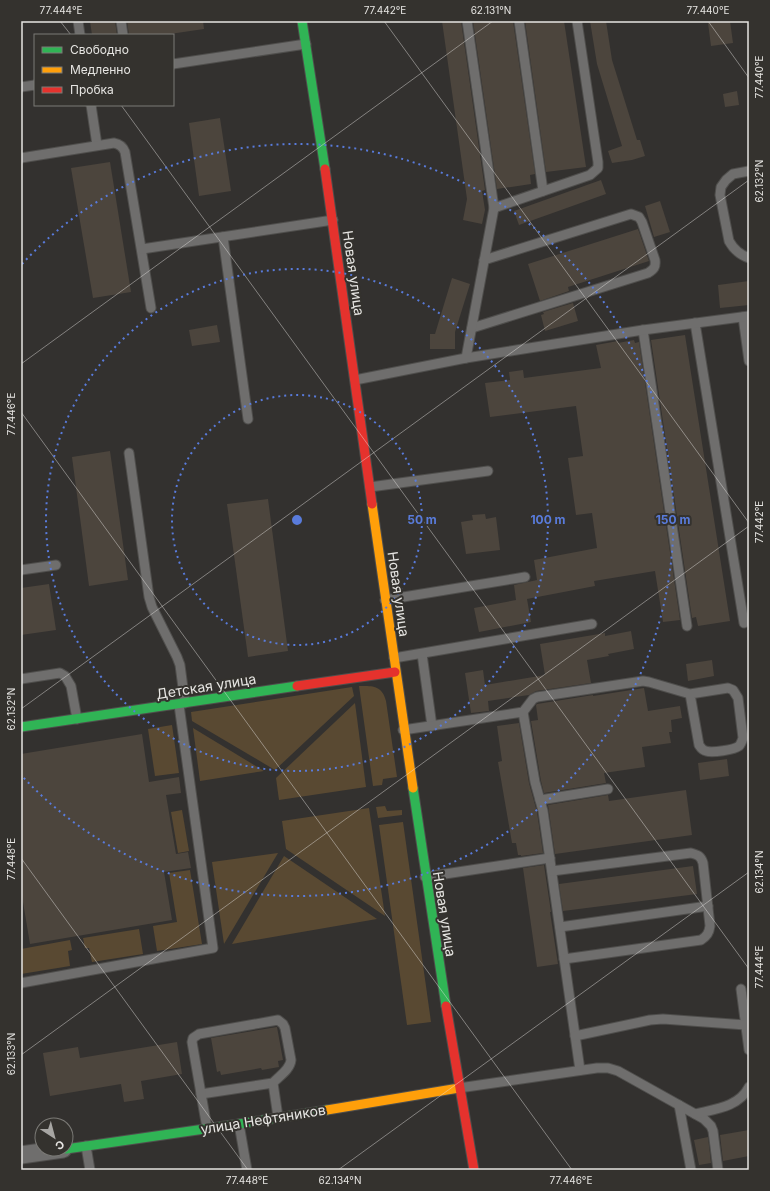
<svg xmlns="http://www.w3.org/2000/svg" width="770" height="1191" viewBox="0 0 770 1191" font-family="Inter,sans-serif">
  <style>
    .grass { fill: #594932 }
    .building { fill: #4c453d }
    .lines { fill: none; stroke-linecap: round; stroke-linejoin: round }
    .lane-casing { stroke: #4f4e4c; stroke-width: 11 }
    .street-casing { stroke: #4f4e4c; stroke-width: 19 }
    .fast-casing { stroke: #4f4e4c; stroke-width: 11 }
    .slow-casing { stroke: #4f4e4c; stroke-width: 11 }
    .jam-casing { stroke: #4f4e4c; stroke-width: 11 }
    .lane { stroke: #6f6e6d; stroke-width: 9 }
    .street { stroke: #6f6e6d; stroke-width: 17 }
    .fast { stroke: #30b455; stroke-width: 9 }
    .slow { stroke: #ff9f0a; stroke-width: 9 }
    .jam { stroke: #e5322d; stroke-width: 9 }
    .ticks { fill: none; stroke: #e6e5e2; stroke-width: 1; stroke-opacity: 0.45 }
    .ring { fill: none; stroke: #597bdb; stroke-width: 2; stroke-dasharray: 2 4 }
    .labels { text-anchor: middle; dominant-baseline: central; stroke-width: 4; stroke-linejoin: round; paint-order: stroke }
    .street-label { font-size: 14px; fill: #e6e5e2; stroke: #34322e }
    .centre { fill: #597bdb; stroke: #34322e; stroke-width: 2 }
    .ring-label { font-size: 12px; text-anchor: middle; font-weight: bold; fill: #597bdb; stroke: #34322e; stroke-width: 4; stroke-linejoin: round; paint-order: stroke }
    .neatline { fill: none; stroke: #e6e5e2; stroke-width: 1.5 }
    .ticks-label { font-size: 10px; text-anchor: middle; fill: #e6e5e2 }
  </style>
  <rect width="100%" height="100%" fill="#33312f"/>
  <g class="grass">
    <path d="M359,686C372,686 382,685 386,701L397,777L383,779L382,785L373,786Z"/>
    <path d="M352,687L354,696L275,770L192,721L191,712Z"/>
    <path d="M355,703L366,787L279,800L276,778Z"/>
    <path d="M172,725L179,773L155,776L148,729Z"/>
    <path d="M193,728L264,771L200,781Z"/>
    <path d="M385,806L387,811L402,810V815L378,818L376,807Z"/>
    <path d="M369,808L385,916L286,849L282,821Z"/>
    <path d="M182,810L189,851L178,853L171,812Z"/>
    <path d="M403,822L431,1022L407,1025L379,825Z"/>
    <path d="M278,853L224,944L212,862Z"/>
    <path d="M284,856L377,919L232,944Z"/>
    <path d="M190,870L202,944L157,951L153,926L177,922L169,873Z"/>
    <path d="M139,929L143,954L92,962L89,948H85L83,938Z"/>
    <path d="M70,940L72,950L68,951L70,966L21,974V949Z"/>
  </g>
  <g class="building">
    <path d="M90,21H115L117,35H92Z"/>
    <path d="M127,21H203L204,29L163,35H129Z"/>
    <path d="M442,21H461L485,190L482,191L485,210L482,224L463,220L467,199Z"/>
    <path d="M473,21H513L535,174L530,175L531,184L497,189Z"/>
    <path d="M525,21H564L586,167L546,172Z"/>
    <path d="M590,21H606L612,60L637,140H640L645,156L632,160L612,163L608,151L622,146L597,64Z"/>
    <path d="M720,21H730L733,43L711,46L708,23Z"/>
    <path d="M737,91L739,105L725,107L723,94Z"/>
    <path d="M220,118L231,191L199,196L189,123Z"/>
    <path d="M110,162L131,292L93,298L71,168Z"/>
    <path d="M601,180L606,194L519,225L514,211Z"/>
    <path d="M660,201L670,232L654,237L645,206Z"/>
    <path d="M638,229L649,261L568,287L569,291L540,301L528,264Z"/>
    <path d="M452,278L470,284L455,332V349H430V334H435Z"/>
    <path d="M749,281V305L720,308L718,285Z"/>
    <path d="M573,303L578,321L545,331L541,315L544,314L543,312Z"/>
    <path d="M217,325L220,342L192,346L189,330Z"/>
    <path d="M685,335L730,621L698,626L696,617L692,618L651,340Z"/>
    <path d="M634,340L635,343L639,342L680,620L663,622L655,571L594,581L595,586L527,599L531,622L479,632L474,608L516,600L514,585L537,580L534,560L597,548L592,513L576,515L568,458L583,456L576,406L490,417L485,383L510,380L509,372L523,370L524,378L601,368L596,345L618,341V343Z"/>
    <path d="M110,451L128,580L89,586L72,457Z"/>
    <path d="M268,499L288,651L248,657L227,504Z"/>
    <path d="M485,514L486,519L496,517L500,550L466,554L461,522L473,520L472,515Z"/>
    <path d="M49,584L56,630L21,635V588Z"/>
    <path d="M631,631L634,649L608,654L609,656L587,660L591,683L536,691L529,695L488,701L489,711L471,713L465,673L483,670L485,685L545,675L540,644L605,633V636Z"/>
    <path d="M712,660L714,676L688,681L686,664Z"/>
    <path d="M644,688L648,711L680,706L682,718L671,720L672,732H669L671,743L642,747L645,767L604,773L606,783L544,793L541,781L531,721L538,720L536,705L537,704L593,695V696Z"/>
    <path d="M519,723L529,783L537,812L543,853L521,856V855H518L516,843H512L498,762L502,761L497,726Z"/>
    <path d="M142,734L149,782L179,777L181,793L166,795L176,854L188,852L191,868L164,872L172,920L30,944L21,890V754Z"/>
    <path d="M727,759L729,776L700,780L698,763Z"/>
    <path d="M686,790L692,835L555,854L548,805L608,795L609,801Z"/>
    <path d="M544,865L551,912H550L558,964L537,967L523,868Z"/>
    <path d="M693,866L697,894L563,911L559,884Z"/>
    <path d="M277,1027L283,1060L278,1061L279,1067L262,1070L261,1068L221,1075L220,1071L217,1072L211,1038Z"/>
    <path d="M177,1042L182,1074L141,1081L144,1099L124,1102L121,1084L50,1096L43,1053L78,1047L80,1058Z"/>
    <path d="M749,1130V1156L723,1161L720,1135Z"/>
    <path d="M708,1137L711,1163L699,1165L694,1140Z"/>
  </g>
  <g class="lines">
    <g class="lane-casing">
      <g id="lane">
        <path d="M78,21L80,35"/>
        <path d="M121,21L123,35"/>
        <path d="M519,21L543,191"/>
        <path d="M173,64L306,44"/>
        <path d="M21,87L35,85"/>
        <path d="M91,105L97,145"/>
        <path d="M21,158L114,143C120,144 123,147 125,152L151,308"/>
        <path d="M749,171L733,174L726,180L721,187L720,195L729,241C734,250 740,255 749,258"/>
        <path d="M494,208L590,175L598,168V162L577,21"/>
        <path d="M223,237L248,419"/>
        <path d="M142,249L333,220"/>
        <path d="M743,317L749,361"/>
        <path d="M695,323L744,623"/>
        <path d="M472,328L648,273C654,269 656,267 655,260L642,222L639,217L631,214L484,260"/>
        <path d="M643,330L687,626"/>
        <path d="M466,358L643,330L749,316"/>
        <path d="M355,380L466,358L494,208L467,21"/>
        <path d="M129,453L149,597L152,607L177,657L180,665L185,703"/>
        <path d="M370,487L488,471"/>
        <path d="M21,570L56,565"/>
        <path d="M385,600L525,577"/>
        <path d="M422,654L432,726"/>
        <path d="M394,658L592,624"/>
        <path d="M21,679L60,673L65,676L71,686L77,719"/>
        <path d="M523,712L535,782L543,811L580,1070"/>
        <path d="M403,730L523,712L533,699L537,697L643,681L649,682L690,694L728,688L733,690L738,698L743,738C742,741 741,744 739,746C734,750 712,753 706,751C702,750 701,748 699,745L690,694"/>
        <path d="M540,800L608,789"/>
        <path d="M552,871L691,853C698,855 701,856 703,863L710,926C709,933 707,936 701,940L564,959"/>
        <path d="M425,877L550,858"/>
        <path d="M560,927L708,906"/>
        <path d="M21,983L213,948L179,705"/>
        <path d="M741,989L749,1050"/>
        <path d="M575,1036L650,1020L663,1019L746,1025"/>
        <path d="M459,1088L597,1068H608L618,1071L704,1119L711,1126L713,1131L718,1170"/>
        <path d="M201,1094L273,1083"/>
        <path d="M679,1105L691,1170"/>
        <path d="M695,1114C715,1109 739,1107 749,1087"/>
        <path d="M239,1124L247,1170"/>
        <path d="M207,1128L192,1042L193,1038L199,1034L278,1020L283,1024L285,1028L291,1060C290,1070 279,1076 273,1083L278,1117"/>
        <path d="M86,1146L90,1170"/>
      </g>
    </g>
    <g class="street-casing">
      <path id="street" d="M21,1155L63,1149"/>
    </g>
    <g class="fast-casing">
      <g id="fast">
        <path d="M302,21L325,169"/>
        <path d="M21,727L297,686"/>
        <path d="M413,788L446,1006"/>
        <path d="M66,1149L239,1124L327,1110"/>
      </g>
    </g>
    <g class="slow-casing">
      <g id="slow">
        <path d="M372,504L413,788"/>
        <path d="M327,1110L459,1088"/>
      </g>
    </g>
    <g class="jam-casing">
      <g id="jam">
        <path d="M325,169L372,504"/>
        <path d="M297,686L395,672"/>
        <path d="M446,1006L474,1170"/>
      </g>
    </g>
    <use href="#lane" class="lane"/>
    <use href="#street" class="street"/>
    <use href="#fast" class="fast"/>
    <use href="#slow" class="slow"/>
    <use href="#jam" class="jam"/>
  </g>
  <path class="ticks" d="M60,21L71,35M384,21L749,523M708,21L749,78M121,105L749,969M21,364L493,21M21,412L572,1170M21,709L749,180M21,858L248,1170M21,1055L749,526M338,1170L749,872"/>
  <g class="ring">
    <circle cx="297" cy="520" r="125"/>
    <circle cx="297" cy="520" r="251"/>
    <path d="M22 264A376 376 0 1 1 22 776"/>
  </g>
  <g class="labels">
    <g class="street-label">
      <text transform="translate(354 273) rotate(82)">Новая улица</text>
      <text transform="translate(399 594) rotate(82)">Новая улица</text>
      <text transform="translate(206 686) rotate(-9)">Детская улица</text>
      <text transform="translate(445 914) rotate(81)">Новая улица</text>
      <text transform="translate(263 1119) rotate(-9)">улица Нефтяников</text>
    </g>
  </g>
  <circle cx="297" cy="520" r="6" class="centre"/>
  <g class="ring-label">
    <text x="422" y="524">50 m</text>
    <text x="548" y="524">100 m</text>
    <text x="673" y="524">150 m</text>
  </g>
  <rect width="770" height="1191" fill="none" stroke="#34322e" stroke-width="44"/>
  <rect x="34" y="34" width="140" height="72" fill="#34322e" stroke="#7b7a76"/>
  <rect x="42" y="47" width="20" height="6" fill="#30b455" stroke="#7b7a76"/>
  <text x="70" y="54" font-size="12" fill="#e6e5e2">Свободно</text>
  <rect x="42" y="67" width="20" height="6" fill="#ff9f0a" stroke="#7b7a76"/>
  <text x="70" y="74" font-size="12" fill="#e6e5e2">Медленно</text>
  <rect x="42" y="87" width="20" height="6" fill="#e5322d" stroke="#7b7a76"/>
  <text x="70" y="94" font-size="12" fill="#e6e5e2">Пробка</text>
  <g transform="translate(54 1137) rotate(144)"><circle r="19" fill="#34322e" stroke="#7b7a76"/>
  <path d="M0-3L7 15L0 10L-7 15Z" fill="#a7a6a3"/>
  <text y="-6" font-size="11" font-weight="bold" text-anchor="middle" fill="#e6e5e2">С</text>
  </g>
  <rect x="22" y="22" width="726" height="1147" class="neatline"/>
  <g class="ticks-label">
    <text x="61" y="14">77.444°E</text>
    <text x="385" y="14">77.442°E</text>
    <text x="491" y="14">62.131°N</text>
    <text x="708" y="14">77.440°E</text>
    <text transform="translate(759 77) rotate(-90)" y="4">77.440°E</text>
    <text transform="translate(759 181) rotate(-90)" y="4">62.132°N</text>
    <text transform="translate(11 414) rotate(-90)" y="4">77.446°E</text>
    <text transform="translate(759 522) rotate(-90)" y="4">77.442°E</text>
    <text transform="translate(11 709) rotate(-90)" y="4">62.132°N</text>
    <text transform="translate(11 859) rotate(-90)" y="4">77.448°E</text>
    <text transform="translate(759 872) rotate(-90)" y="4">62.134°N</text>
    <text transform="translate(759 967) rotate(-90)" y="4">77.444°E</text>
    <text transform="translate(11 1054) rotate(-90)" y="4">62.133°N</text>
    <text x="247" y="1184">77.448°E</text>
    <text x="340" y="1184">62.134°N</text>
    <text x="571" y="1184">77.446°E</text>
  </g>
</svg>
